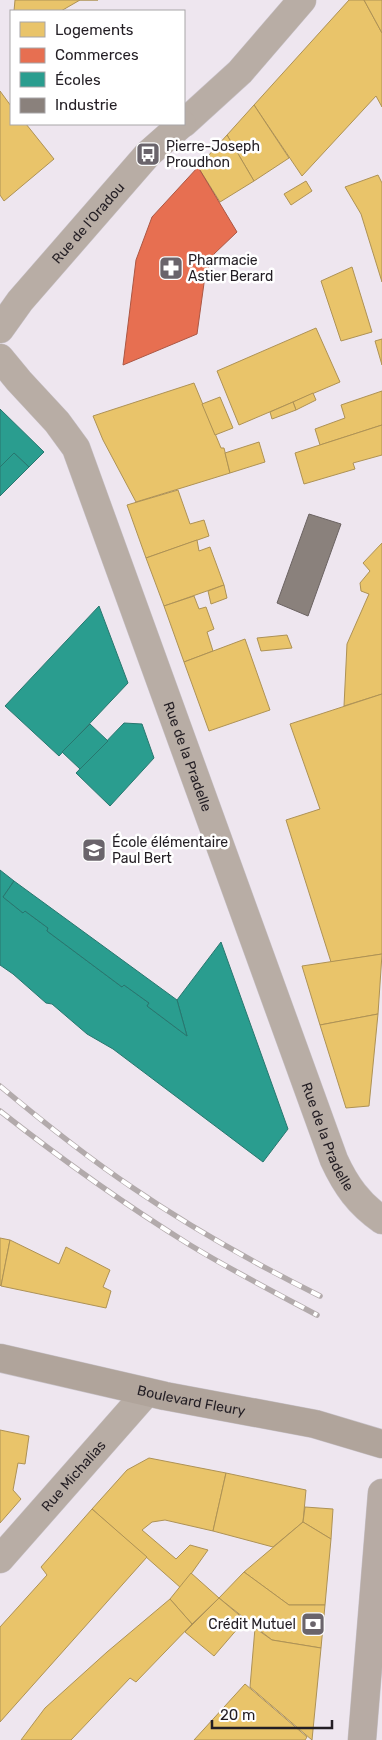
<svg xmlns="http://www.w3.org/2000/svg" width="382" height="1740" viewBox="0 0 382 1740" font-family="Rubik,sans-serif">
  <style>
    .homes { fill: #e9c46a; stroke: #ae9255 }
    .shops { fill: #e76f51; stroke: #ac5744 }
    .schools { fill: #2a9d8f; stroke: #28776f }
    .industry { fill: #8a817c; stroke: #6b6362 }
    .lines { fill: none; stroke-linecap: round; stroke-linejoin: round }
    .minor-casing { stroke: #c9c3ca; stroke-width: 29 }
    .secondary-casing { stroke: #c9c3ca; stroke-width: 29 }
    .primary-casing { stroke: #c9c3ca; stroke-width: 29 }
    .minor { stroke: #b8ada5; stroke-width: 28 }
    .secondary { stroke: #b7aba4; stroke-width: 28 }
    .primary { stroke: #b0a49b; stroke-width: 28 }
    .rail-casing { stroke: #b2aaab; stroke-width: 5.5 }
    .rail { stroke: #fff; stroke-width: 4; stroke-dasharray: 11; stroke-linecap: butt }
    .labels { text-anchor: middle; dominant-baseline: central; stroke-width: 5; stroke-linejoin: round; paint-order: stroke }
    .poi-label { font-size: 14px; fill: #231e24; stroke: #fff; text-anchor: start }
    .street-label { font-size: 14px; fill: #231e24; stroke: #fff }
  </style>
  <rect width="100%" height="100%" fill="#eee6ef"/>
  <g class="homes">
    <path d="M15,0H98H80L61,11H14Z"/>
    <path d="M349,0H364L382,33V107L376,96L302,176L254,105Z"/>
    <path d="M364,0H382V33Z"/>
    <path d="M0,91L11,106V124H26L54,159L4,201L0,195Z"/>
    <path d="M254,105L289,158L254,181L227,135Z"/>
    <path d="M227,135L254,181L220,202L198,167Z"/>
    <path d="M378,175L382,183V282L361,214L345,187Z"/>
    <path d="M306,181L312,191L291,205L284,194Z"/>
    <path d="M352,267L372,332L341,341L321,281Z"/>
    <path d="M316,328L340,382L239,425L217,371Z"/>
    <path d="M382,339V365L375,341Z"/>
    <path d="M194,383L221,448H224L230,473L136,502L103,440L93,416Z"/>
    <path d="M382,391V425L320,445L315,429L345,418L341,405Z"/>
    <path d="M313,393L316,400L296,410L293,402Z"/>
    <path d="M220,397L233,428L215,435L202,404Z"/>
    <path d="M293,402L296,410L272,419L270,412Z"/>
    <path d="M382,425V455L353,463L355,469L304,484L295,453Z"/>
    <path d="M259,442L265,462L230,473L225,453Z"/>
    <path d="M178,490L190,524L204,520L209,536L146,558L127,505Z"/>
    <path d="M197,540L199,551L210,547L224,585L164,606L146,558Z"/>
    <path d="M382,543V694L344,706L347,644L369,594L361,591L360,583L370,571L363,563Z"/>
    <path d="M224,585L227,598L211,604L208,591Z"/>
    <path d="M194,596L199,609L206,607L214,629L207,632L213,651L184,662L164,606Z"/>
    <path d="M287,635L292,648L261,651L257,638Z"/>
    <path d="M245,639L270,710L209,731L184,662Z"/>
    <path d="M382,694V954L331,962L286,820L320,809L290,724Z"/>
    <path d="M382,954L378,1014L320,1025L302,966Z"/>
    <path d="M378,1014L369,1106L346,1108L320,1025Z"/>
    <path d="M0,1238L10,1240L1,1286L0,1285Z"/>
    <path d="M10,1240L59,1264L66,1247L110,1270L103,1287L111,1291L106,1308L1,1286Z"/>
    <path d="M0,1430L29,1436L25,1464L18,1463L13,1490L21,1499L0,1523Z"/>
    <path d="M149,1458L226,1473L213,1531L165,1520L152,1522L142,1530L176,1559L190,1545L208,1550L181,1588L92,1509L127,1470Z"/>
    <path d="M226,1473L306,1490L303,1522L273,1547L213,1531Z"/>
    <path d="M305,1507L333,1509L331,1539L303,1522Z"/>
    <path d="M92,1509L147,1557L0,1722V1627L47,1575L41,1567Z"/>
    <path d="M303,1522L331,1539L325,1605H289L244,1572Z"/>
    <path d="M244,1572L289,1605H325L321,1648L272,1640L219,1598Z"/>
    <path d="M191,1573L219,1598L192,1624L170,1599Z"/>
    <path d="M219,1598L245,1620L214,1656L185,1632Z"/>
    <path d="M170,1599L192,1624L136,1682L130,1678L71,1740H21L45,1708L107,1652Z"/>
    <path d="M255,1628L272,1640L321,1648L312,1740L250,1687Z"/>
    <path d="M245,1684L307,1737L305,1740H194Z"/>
  </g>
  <path class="shops" d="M198,167L237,232L214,254L205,276L197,334L123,365L136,260L152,217Z"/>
  <g class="schools">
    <path d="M0,409L44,452L29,467L14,453L0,467Z"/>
    <path d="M14,453L29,467L0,496V467Z"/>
    <path d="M99,606L128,683L59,756L5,706Z"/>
    <path d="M124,723L142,724L154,758L110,806L76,773Z"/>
    <path d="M90,724L108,741L80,769L62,752Z"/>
    <path d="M0,870L14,881L3,897L23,913L25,911L48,928L47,931L122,987L124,985L149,1003L147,1006L187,1036L177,1000L221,942L288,1129L263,1162L113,1049L87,1034L52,1004L46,1003L13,974L0,965Z"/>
    <path d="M14,881L177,1000L187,1036L147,1006L149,1003L124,985L122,987L47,931L48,928L25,911L23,913L3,897Z"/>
  </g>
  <path class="industry" d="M309,514L341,524L308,616L277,603Z"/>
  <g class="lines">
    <g class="minor-casing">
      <g id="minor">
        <path d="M184,123L240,72L302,0"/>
        <path id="s1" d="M0,329L20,301L148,154L182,124"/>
        <path id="s2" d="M0,358L19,381L57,422L76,448L334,1160C346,1186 359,1204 382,1220"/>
        <path id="s3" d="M0,1559L147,1392"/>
      </g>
    </g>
    <g class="secondary-casing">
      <path id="secondary" d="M362,1740L382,1493"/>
    </g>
    <g class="primary-casing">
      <g id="primary">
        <path id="s4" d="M0,1358L165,1396L315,1424L382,1444"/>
      </g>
    </g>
    <use href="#minor" class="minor"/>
    <use href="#secondary" class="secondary"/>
    <use href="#primary" class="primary"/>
    <g class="rail-casing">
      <g id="rail">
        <path d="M0,1086C43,1122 87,1157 133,1188C193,1229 256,1264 320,1296"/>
        <path d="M0,1111C61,1159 124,1204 190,1245C231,1270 274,1292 317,1315"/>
      </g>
    </g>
    <use href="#rail" class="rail"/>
  </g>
  <defs>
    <g id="bus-square" transform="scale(1.25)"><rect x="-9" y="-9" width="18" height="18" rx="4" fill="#6a646b" stroke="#fff"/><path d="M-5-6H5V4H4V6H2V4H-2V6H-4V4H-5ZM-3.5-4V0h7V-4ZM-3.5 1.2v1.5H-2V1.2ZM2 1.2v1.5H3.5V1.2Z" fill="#fff"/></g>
    <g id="pharmacy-square" transform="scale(1.25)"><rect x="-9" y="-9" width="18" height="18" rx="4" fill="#6a646b" stroke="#fff"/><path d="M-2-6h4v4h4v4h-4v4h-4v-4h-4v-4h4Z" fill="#fff"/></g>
    <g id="school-square" transform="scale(1.25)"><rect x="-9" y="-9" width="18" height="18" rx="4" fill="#6a646b" stroke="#fff"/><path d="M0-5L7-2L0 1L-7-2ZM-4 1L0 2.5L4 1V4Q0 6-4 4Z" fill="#fff"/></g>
    <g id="bank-square" transform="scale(1.25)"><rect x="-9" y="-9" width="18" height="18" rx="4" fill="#6a646b" stroke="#fff"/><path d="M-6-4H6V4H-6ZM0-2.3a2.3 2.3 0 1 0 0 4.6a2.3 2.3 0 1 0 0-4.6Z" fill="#fff"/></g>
  </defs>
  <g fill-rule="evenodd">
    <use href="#bus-square" x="148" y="154"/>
    <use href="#pharmacy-square" x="171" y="268"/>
    <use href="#school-square" x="94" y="850"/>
    <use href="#bank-square" x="313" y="1624"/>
  </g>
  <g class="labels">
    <g class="poi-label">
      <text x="166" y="146">Pierre-Joseph<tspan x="166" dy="16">Proudhon</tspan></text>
      <text x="188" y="260">Pharmacie<tspan x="188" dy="16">Astier Berard</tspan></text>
      <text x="112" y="842">École élémentaire<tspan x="112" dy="16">Paul Bert</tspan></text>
      <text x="296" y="1624" text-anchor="end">Crédit Mutuel</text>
    </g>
    <g class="street-label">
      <text stroke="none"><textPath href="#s1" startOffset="138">Rue de l'Oradou</textPath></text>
      <text stroke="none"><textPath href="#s2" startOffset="446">Rue de la Pradelle</textPath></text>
      <text stroke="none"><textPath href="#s2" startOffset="851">Rue de la Pradelle</textPath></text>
      <text stroke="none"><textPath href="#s4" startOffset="196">Boulevard Fleury</textPath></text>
      <text stroke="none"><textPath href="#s3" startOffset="111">Rue Michalias</textPath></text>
    </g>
  </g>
  <rect x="10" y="10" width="175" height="115" fill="#ffffff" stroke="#a7a5a7"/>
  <rect x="20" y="22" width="25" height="15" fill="#e9c46a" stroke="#a7a5a7"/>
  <text x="55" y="35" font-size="15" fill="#231e24">Logements</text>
  <rect x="20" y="48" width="25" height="15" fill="#e76f51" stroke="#a7a5a7"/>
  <text x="55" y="60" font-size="15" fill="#231e24">Commerces</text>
  <rect x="20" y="72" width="25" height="15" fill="#2a9d8f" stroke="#a7a5a7"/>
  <text x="55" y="85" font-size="15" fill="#231e24">Écoles</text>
  <rect x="20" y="98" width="25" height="15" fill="#8a817c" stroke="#a7a5a7"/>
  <text x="55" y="110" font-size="15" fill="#231e24">Industrie</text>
  <path d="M212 1720v8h120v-8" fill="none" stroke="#231e24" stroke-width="2.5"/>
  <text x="220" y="1720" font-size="15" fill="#231e24" stroke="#ffffff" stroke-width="4" paint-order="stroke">20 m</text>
</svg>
